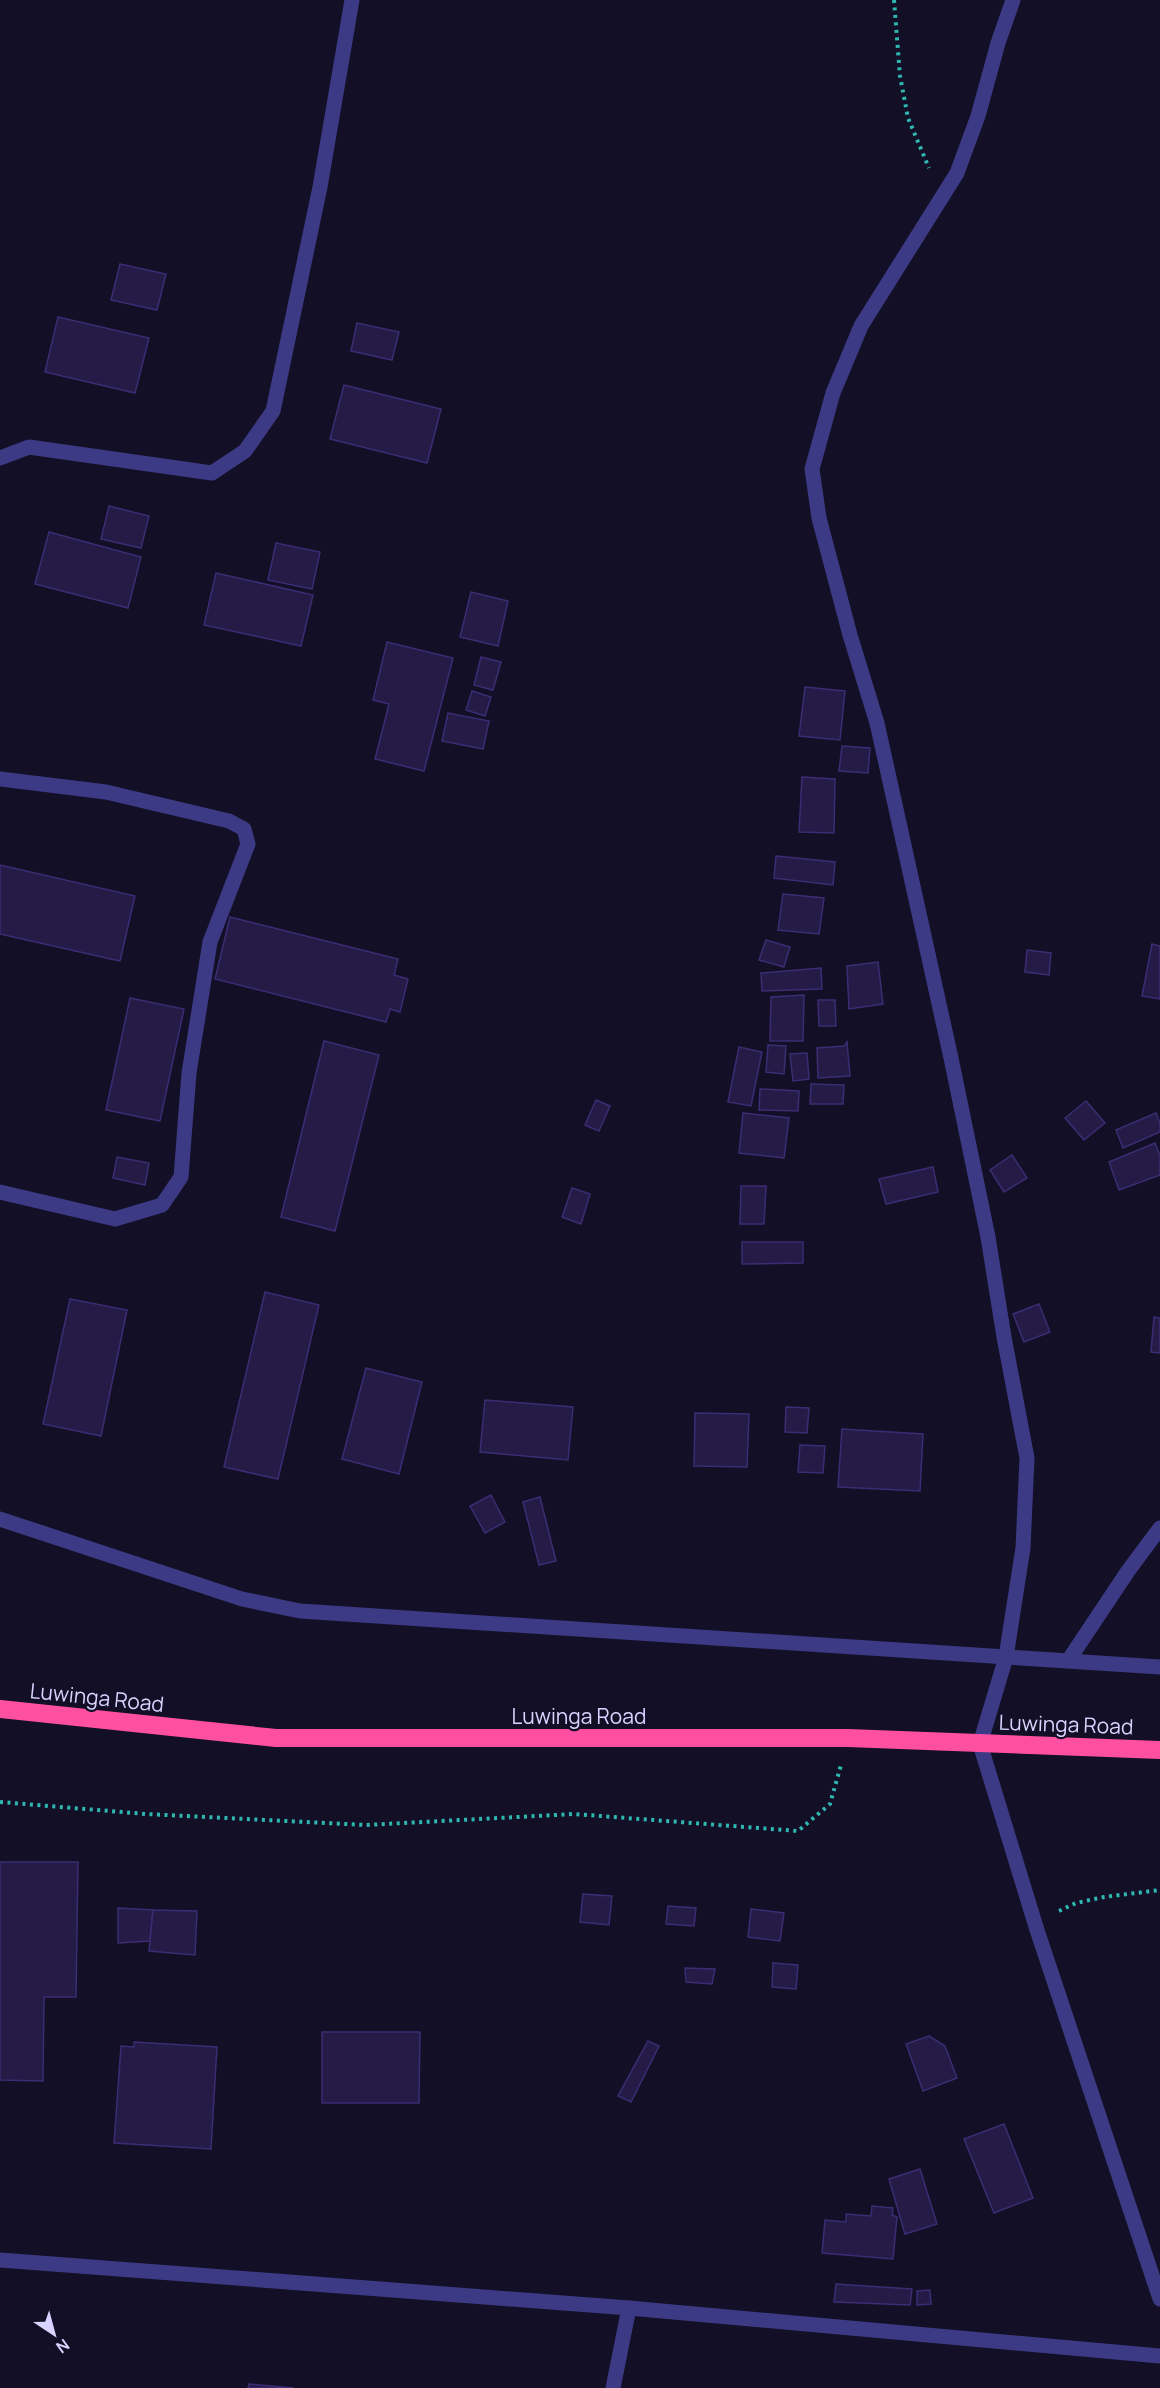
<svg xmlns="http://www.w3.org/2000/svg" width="1160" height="2388" viewBox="0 0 1160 2388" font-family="Manrope,sans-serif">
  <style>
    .building { fill: #241b47; stroke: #3b2d73; stroke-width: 1.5 }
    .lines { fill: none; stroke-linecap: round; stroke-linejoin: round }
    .path { stroke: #2fb8b0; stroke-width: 4; stroke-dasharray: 3 4.5; stroke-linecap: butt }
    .minor { stroke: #3d3a85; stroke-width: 15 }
    .highway { stroke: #ff4fa3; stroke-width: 18 }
    .labels { text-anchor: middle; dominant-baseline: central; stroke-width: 4.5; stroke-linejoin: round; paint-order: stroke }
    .street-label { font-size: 21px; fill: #d9d4ff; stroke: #130f26 }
  </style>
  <rect width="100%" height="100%" fill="#130f26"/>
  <g class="building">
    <path d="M120,264L166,274L157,310L111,300Z"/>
    <path d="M58,317L149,338L135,393L45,372Z"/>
    <path d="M357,323L399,332L392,360L351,351Z"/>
    <path d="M344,385L441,409L427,463L330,439Z"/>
    <path d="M109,506L149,516L141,548L101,539Z"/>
    <path d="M49,532L141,557L128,608L35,584Z"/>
    <path d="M276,543L320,552L312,589L268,580Z"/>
    <path d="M216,573L313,595L301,646L204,625Z"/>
    <path d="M471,592L508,601L498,646L460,637Z"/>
    <path d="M387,642L453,658L424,771L375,759L389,704L373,700Z"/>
    <path d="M481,657L501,662L493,690L474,685Z"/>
    <path d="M805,687L845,691L840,740L799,736Z"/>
    <path d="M472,691L491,697L485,716L466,710Z"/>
    <path d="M448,713L489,721L483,749L442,741Z"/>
    <path d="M842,746L870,748L868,773L839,771Z"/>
    <path d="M802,777L835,779L834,833L799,832Z"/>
    <path d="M776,856L835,862L833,885L774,878Z"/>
    <path d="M0,865L135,896L120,961L0,934Z"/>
    <path d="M783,894L824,898L819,934L778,930Z"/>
    <path d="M230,917L398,959L394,975L408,979L400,1012L390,1009L386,1022L215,979Z"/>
    <path d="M766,940L790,947L784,967L759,960Z"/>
    <path d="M1152,944L1160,946V999L1142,996Z"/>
    <path d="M1027,950L1051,953L1049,975L1025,972Z"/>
    <path d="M878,962L883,1004L849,1009L847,966Z"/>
    <path d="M821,968L822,989L762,991L761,973Z"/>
    <path d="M804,995L803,1041H770L771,997Z"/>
    <path d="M130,998L184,1009L160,1121L106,1110Z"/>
    <path d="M818,1000H835L836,1026H819Z"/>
    <path d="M324,1041L379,1055L335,1231L281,1217Z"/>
    <path d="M847,1042L850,1076L818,1078L817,1048L844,1046Z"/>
    <path d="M768,1045L786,1046L784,1074L766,1072Z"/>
    <path d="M739,1047L762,1052L751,1106L728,1102Z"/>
    <path d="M807,1053L809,1079L793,1081L790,1054Z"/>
    <path d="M811,1084L844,1085L843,1104H810Z"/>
    <path d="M760,1089L799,1091L798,1111L759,1110Z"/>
    <path d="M596,1100L610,1106L599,1131L585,1125Z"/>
    <path d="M1086,1101L1105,1123L1084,1140L1065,1118Z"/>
    <path d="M743,1113L789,1118L784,1158L739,1153Z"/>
    <path d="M1156,1113L1160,1123V1132L1123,1148L1116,1130Z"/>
    <path d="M1155,1143L1160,1156V1175L1119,1190L1109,1162Z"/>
    <path d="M1012,1155L1027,1178L1004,1192L990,1170Z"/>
    <path d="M117,1157L149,1163L145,1185L113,1178Z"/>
    <path d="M933,1167L938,1192L886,1204L879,1179Z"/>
    <path d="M741,1186H766L764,1224H740Z"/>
    <path d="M572,1188L590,1194L581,1224L562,1217Z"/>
    <path d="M742,1242H803V1263L742,1264Z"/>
    <path d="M265,1292L319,1305L278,1479L224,1467Z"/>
    <path d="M70,1299L127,1310L101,1436L43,1424Z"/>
    <path d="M1039,1304L1050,1332L1024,1342L1013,1314Z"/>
    <path d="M1154,1317L1160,1318V1353L1151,1352Z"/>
    <path d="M366,1368L422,1382L399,1474L342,1459Z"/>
    <path d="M485,1400L573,1407L568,1460L480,1452Z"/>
    <path d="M786,1407L809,1408L807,1433L785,1432Z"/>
    <path d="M695,1413L749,1414L747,1467L694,1466Z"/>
    <path d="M842,1429L923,1434L920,1491L838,1487Z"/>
    <path d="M800,1445L825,1446L823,1473L798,1472Z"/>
    <path d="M491,1495L505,1522L485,1533L470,1506Z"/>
    <path d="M540,1497L556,1561L539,1565L523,1502Z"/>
    <path d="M0,1862H78L76,1997H44L43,2081L0,2080Z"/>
    <path d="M583,1894L612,1896L609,1925L580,1922Z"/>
    <path d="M668,1906L696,1908L694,1926L666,1924Z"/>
    <path d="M118,1908L153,1910L150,1941L118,1943Z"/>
    <path d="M751,1909L784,1913L780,1941L748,1937Z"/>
    <path d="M153,1910L197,1911L195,1955L149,1951Z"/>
    <path d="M773,1963L798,1965L796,1989L772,1987Z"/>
    <path d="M685,1968L715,1969L712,1984L686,1982Z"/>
    <path d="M322,2032H420L419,2103H322Z"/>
    <path d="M929,2036L945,2046L957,2078L923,2091L906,2044Z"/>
    <path d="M648,2041L659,2046L631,2102L618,2096Z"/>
    <path d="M134,2042L217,2047L211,2149L114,2143L121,2046L134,2047Z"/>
    <path d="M1004,2124L1033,2198L994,2213L964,2139Z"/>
    <path d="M920,2169L937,2224L905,2234L889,2179Z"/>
    <path d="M872,2206L893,2208L892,2215L897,2217L893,2259L822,2253L825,2220L846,2222V2214L871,2216Z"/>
    <path d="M836,2284L912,2289L910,2305L834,2302Z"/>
    <path d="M930,2290L931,2304L917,2305V2291Z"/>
    <path d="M249,2384L294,2388H248Z"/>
  </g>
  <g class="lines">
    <g class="path">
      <path d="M894,0L900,76L908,118L929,168"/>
      <path d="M0,1802L146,1814L366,1825L574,1814L798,1831L830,1804L841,1765"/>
      <path d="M1059,1911L1076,1903L1104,1897L1160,1890"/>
    </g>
    <g class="minor">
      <path d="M1013,0L998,43L978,116L957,173L861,326L833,393L812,469L819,518L850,635L877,723L951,1058L988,1237L1004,1337L1027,1458L1023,1548L1006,1657L980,1744L1037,1930L1160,2299"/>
      <path d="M0,458L29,447L212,473L245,451L273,411L320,187L352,0"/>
      <path d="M0,779L106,792L229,821L244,829L248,844L210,942L189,1073L181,1177L162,1205L115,1219L0,1192"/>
      <path d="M0,1519L242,1599L300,1611L1160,1667"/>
      <path d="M1068,1661L1128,1571L1160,1528"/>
      <path d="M0,2260L629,2308L1160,2356"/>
      <path d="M613,2388L629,2308"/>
    </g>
    <path class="highway" d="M0,1709L276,1738H848L1160,1750"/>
  </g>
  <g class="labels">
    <g class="street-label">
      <text transform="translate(97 1697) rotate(6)">Luwinga Road</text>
      <text x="579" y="1716">Luwinga Road</text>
      <text transform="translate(1066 1724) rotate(2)">Luwinga Road</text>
    </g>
  </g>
  <g transform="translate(54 2334) rotate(144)" stroke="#130f26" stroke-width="4.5" paint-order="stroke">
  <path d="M0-4.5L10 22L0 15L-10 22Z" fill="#d9d4ff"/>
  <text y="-9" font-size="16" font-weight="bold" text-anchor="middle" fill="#d9d4ff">N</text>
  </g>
</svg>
